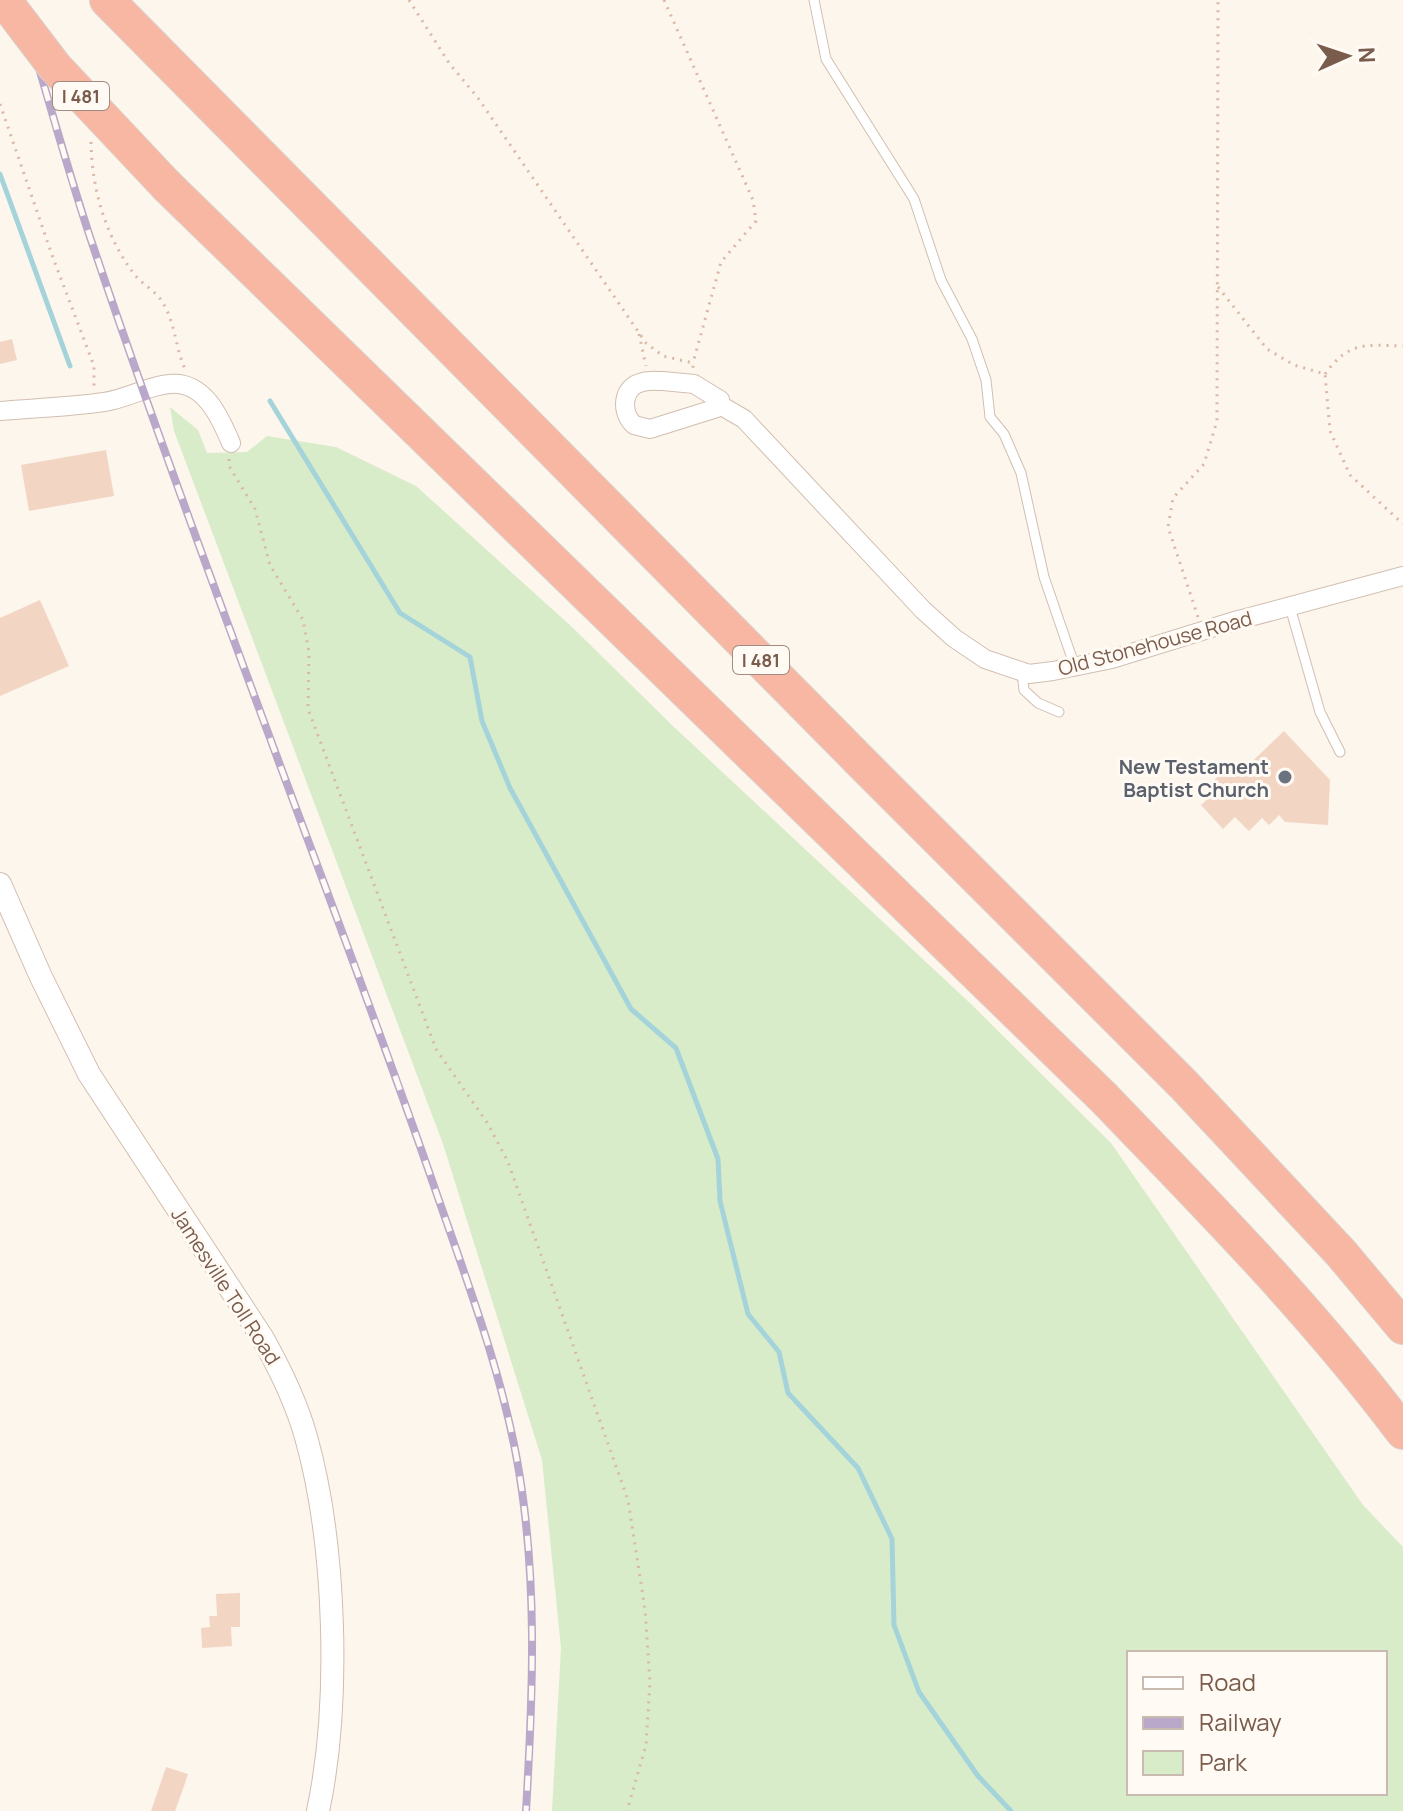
<svg xmlns="http://www.w3.org/2000/svg" width="1403" height="1811" font-family="Manrope,sans-serif">
	<rect width="100%" height="100%" fill="#fdf6ec"/>
	<path fill="#d8ecc9" fill-rule="evenodd" d="M170 407 198 430 207 453 247 452 267 436 336 447 416 486 572 627 674 727 972 1005 1111 1143 1363 1505 1403 1547V1811H552L561 1648 542 1460 443 1144 174 431ZM1129 1653H1385V1793H1129Z"/>
	<g fill="none" stroke-linecap="round" stroke-linejoin="round">
		<g stroke="#a5d3da" stroke-width="5">
			<polyline points="0,174 70,366"/>
			<polyline points="270,401 400,613 470,657 482,721 510,788 631,1009 676,1048 718,1159 720,1201 748,1314 779,1352 788,1393 858,1468 892,1539 894,1625 919,1692 978,1776 1011,1811"/>
		</g>
	</g>
	<g fill="#f3d5c3">
		<polygon points="12,339 17,360 0,364 0,342"/>
		<polygon points="106,450 114,496 29,511 21,465"/>
		<polygon points="40,600 69,666 0,696 0,618"/>
		<polygon points="1284,731 1330,780 1328,825 1285,822 1279,815 1269,825 1262,818 1249,831 1235,817 1223,829 1201,805 1214,793 1208,786 1227,768 1236,777"/>
		<polygon points="240,1593 240,1627 231,1627 232,1646 202,1648 201,1628 210,1627 209,1616 217,1616 216,1594"/>
		<polygon points="166,1767 188,1774 182,1792 175,1811 151,1811"/>
	</g>
	<g fill="none" stroke-linecap="round" stroke-linejoin="round">
		<defs>
			<g id="service">
				<polyline points="814,0 826,59 914,199 941,280 972,339 986,380 990,417 1004,434 1021,473 1044,577 1075,667"/>
				<polyline points="1290,607 1320,712 1340,752"/>
				<polyline points="1022,672 1024,690 1038,703 1059,712"/>
			</g>
			<g id="minor">
				<path d="M663 381 694 384 720 400V405L717 408 650 429 634 425C620 412 622 386 643 382 649 380 657 381 663 381Z"/>
				<polyline points="720,405 744,419 923,610 954,638 985,659 1029,674 1053,671 1112,659 1231,622 1403,576"/>
				<path d="M0 411C35 408 70 407 104 402 126 399 147 386 169 384 204 380 220 417 231 443"/>
			</g>
			<path id="tertiary" d="M0 884 41 977 89 1074 262 1337C280 1369 296 1401 306 1437 336 1544 341 1703 318 1811"/>
			<g id="motorway">
				<polyline points="107,0 862,763 1184,1085 1341,1253 1403,1327"/>
				<path d="M167 186 1104 1098C1208 1206 1313 1312 1403 1432"/>
			</g>
		</defs>
		<use href="#service" stroke="#d1beb0" stroke-width="11"/>
		<use href="#minor" stroke="#d1beb0" stroke-width="20"/>
		<use href="#tertiary" stroke="#d1beb0" stroke-width="24"/>
		<use href="#motorway" stroke="#dad1cd" stroke-width="36"/>
		<g stroke="#d9b8a5" stroke-width="3" stroke-dasharray="2 6" stroke-linecap="butt">
			<polyline points="409,0 449,63 478,98 646,343 663,356 693,363 693,368"/>
			<polyline points="664,0 753,200 756,221 721,262 693,363"/>
			<polyline points="0,104 52,255 94,366 94,387"/>
			<path d="M91 142C92 190 105 235 134 274 142 284 154 290 161 300 175 320 175 347 185 369"/>
			<polyline points="1218,287 1267,349 1294,365 1325,374 1330,431 1350,475 1403,524"/>
			<polyline points="639,334 646,366"/>
			<path d="M1325 374C1349 341 1365 345 1403 346"/>
			<polyline points="229,459 229,466 255,509 270,565 303,620 309,652 308,709 436,1049 488,1124 508,1162 628,1500 645,1609 650,1682 646,1745 627,1811"/>
			<polyline points="1198,617 1168,527 1173,498 1204,464 1217,421 1218,0"/>
		</g>
		<use href="#service" stroke="#fff" stroke-width="9"/>
		<use href="#minor" stroke="#fff" stroke-width="18"/>
		<use href="#tertiary" stroke="#fff" stroke-width="22"/>
		<use href="#motorway" stroke="#f7b7a3" stroke-width="34"/>
		<defs>
			<path id="rail" d="M19 0C43 79 64 159 90 237 149 412 213 584 277 757 330 900 384 1042 434 1186 465 1276 500 1366 517 1460 538 1576 533 1693 526 1811"/>
		</defs>
		<use href="#rail" stroke="#b9a8c9" stroke-width="8"/>
		<use href="#rail" stroke="#fffaf3" stroke-width="5" stroke-dasharray="15" stroke-linecap="butt"/>
		<defs>
			<polyline id="motorway-bridge" points="4,0 55,67 167,186"/>
		</defs>
		<use href="#motorway-bridge" stroke="#dad1cd" stroke-width="36" stroke-linecap="butt"/>
		<use href="#motorway-bridge" stroke="#f7b7a3" stroke-width="34"/>
	</g>
	<circle fill="#6b7280" stroke="#fffaf3" stroke-width="3" cx="1285" cy="777" r="8"/>
	<g text-anchor="middle" dominant-baseline="central" stroke-width="6" stroke-linejoin="round" paint-order="stroke">
		<g fill="#fffaf3" stroke="#a28b7f" stroke-width="2">
			<rect x="53" y="82" width="56" height="28" rx="6"/>
			<rect x="733" y="646" width="56" height="28" rx="6"/>
		</g>
		<g font-size="18" font-weight="bold" fill="#7a5c4d">
			<text x="81" y="96">I 481</text>
			<text x="761" y="660">I 481</text>
		</g>
		<g font-size="20" fill="#7a5c4d" stroke="#fffaf3">
			<text transform="translate(1155 643) rotate(-15)">Old Stonehouse Road</text>
			<text transform="translate(226 1286) rotate(57)">Jamesville Toll Road</text>
		</g>
		<g font-size="20" font-weight="bold" fill="#5b616d" stroke="#fffaf3" text-anchor="end">
			<text x="1269" y="766">New Testament<tspan x="1269" dy="23">Baptist Church</tspan></text>
		</g>
	</g>
	<rect x="1127" y="1651" width="260" height="144" fill="#fffaf3" stroke="#cabbb1" stroke-width="2"/>
	<rect x="1143" y="1677" width="40" height="12" fill="#ffffff" stroke="#cabbb1" stroke-width="2"/>
	<text x="1199" y="1691" font-size="24" fill="#7a5c4d">Road</text>
	<rect x="1143" y="1717" width="40" height="12" fill="#b9a8c9" stroke="#cabbb1" stroke-width="2"/>
	<text x="1199" y="1731" font-size="24" fill="#7a5c4d">Railway</text>
	<rect x="1143" y="1751" width="40" height="24" fill="#d8ecc9" stroke="#cabbb1" stroke-width="2"/>
	<text x="1199" y="1771" font-size="24" fill="#7a5c4d">Park</text>
	<g transform="translate(1347 56) rotate(87)" stroke="#fffaf3" stroke-width="6" paint-order="stroke">
	<path d="M0-6L14 30L0 20L-14 30Z" fill="#7a5c4d"/>
	<text y="-12" font-size="22" font-weight="bold" text-anchor="middle" fill="#7a5c4d">N</text>
	</g>
</svg>
